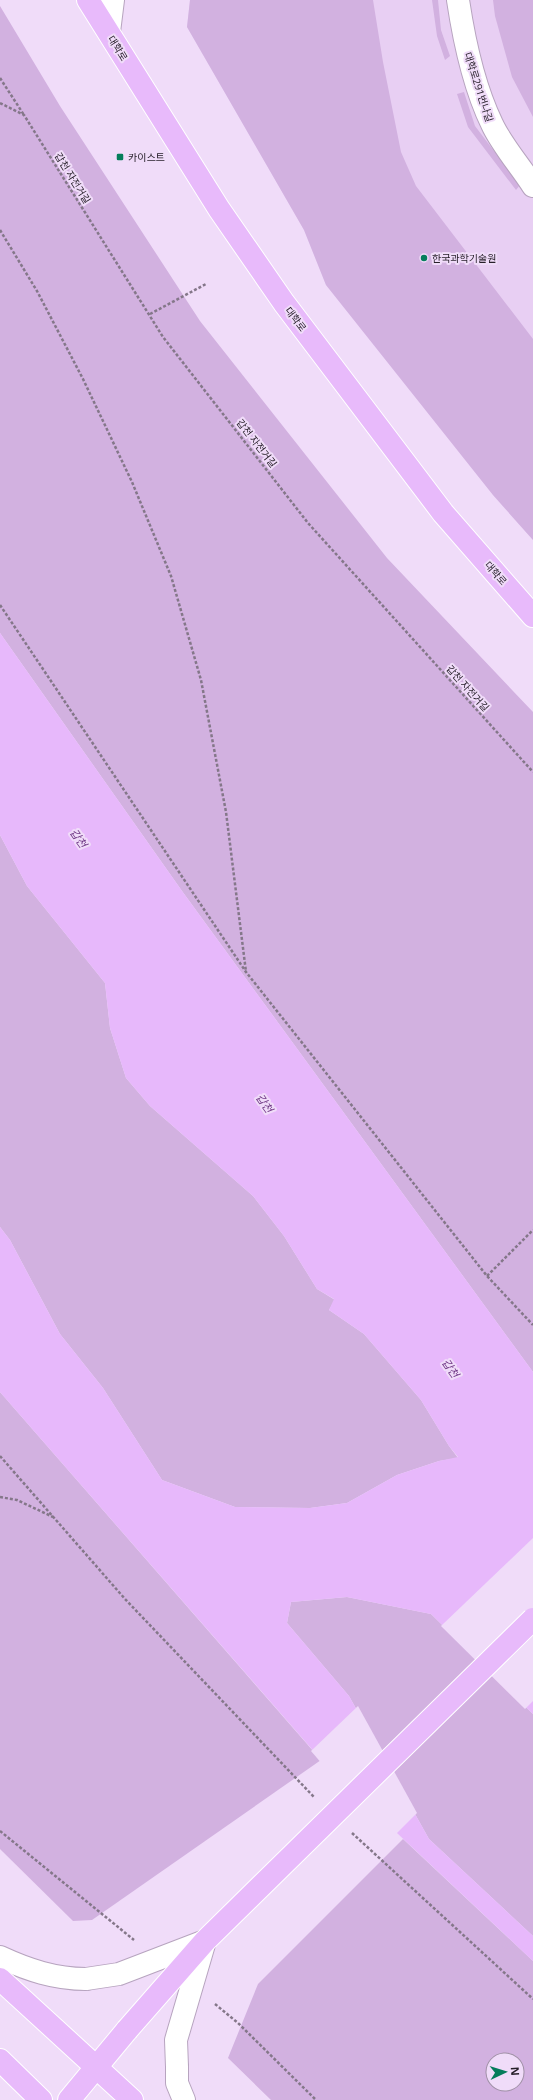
<svg xmlns="http://www.w3.org/2000/svg" width="533" height="2100" font-family="'Open Sans','Noto Sans KR',sans-serif">
	<rect width="100%" height="100%" fill="#f0dcf9"/>
	<polygon fill="#e8cff3" points="190,0 533,0 533,540 493,495 326,285 304,230 187,27"/>
	<g fill="#d2b1e0" fill-rule="evenodd">
		<polygon points="190,0 373,0 383,62 401,152 416,186 533,339 533,540 493,495 326,285 304,230 187,27"/>
		<polygon points="432,0 438,0 441,30 450,56 445,60 437,36"/>
		<polygon points="493,0 533,0 533,117 512,77 495,16"/>
		<polygon points="0,6 60,106 200,321 387,558 533,712 533,1372 182,891 0,633"/>
		<polygon points="464,92 475,126 520,185 516,190 468,127 457,94"/>
		<polygon points="0,835 27,886 105,983 110,1028 126,1078 150,1106 253,1196 284,1236 317,1289 335,1300 329,1310 364,1334 421,1400 449,1446 458,1458 439,1461 397,1475 347,1503 310,1508 235,1507 162,1480 103,1388 60,1334 10,1240 0,1227"/>
		<polygon points="0,1392 321,1760 92,1920 73,1921 0,1849"/>
		<polygon points="347,1597 431,1614 533,1714 533,1936 429,1839 349,1696 287,1623 291,1602"/>
		<path d="M403 1839 533 1961V2100H271L228 2058 258 1984ZM493 2060H517V2084H493Z"/>
	</g>
	<polygon fill="#e7b8fb" points="0,633 182,891 533,1372 533,1714 431,1614 347,1597 291,1602 287,1623 349,1696 429,1839 533,1936 533,1961 331,1771 0,1392 0,1227 10,1240 60,1334 103,1388 162,1480 235,1507 310,1508 347,1503 397,1475 439,1461 458,1457 449,1446 421,1400 364,1334 329,1310 334,1299 317,1289 284,1236 253,1196 150,1106 126,1078 110,1028 105,983 27,886 0,835"/>
	<g fill="#f0dcf9">
		<polygon points="533,1538 533,1701 525,1709 441,1626"/>
		<polygon points="358,1706 417,1813 395,1835 329,1772 311,1751"/>
	</g>
	<g fill="none" stroke-linecap="round" stroke-linejoin="round">
		<defs>
			<g id="minor">
				<path d="M458 0C464 40 474 87 492 124 501 144 521 167 533 186"/>
				<polyline points="109,32 113,0"/>
				<path d="M0 1957C28 1970 55 1979 86 1979"/>
				<polyline points="177,2067 177,2083 184,2100"/>
			</g>
			<g id="major">
				<polyline points="88,0 219,209 284,303 443,513 533,616"/>
				<polyline points="0,1979 132,2100"/>
				<polyline points="0,2060 41,2100"/>
				<polyline points="69,2100 127,2030"/>
			</g>
		</defs>
		<use href="#minor" stroke="#b7a4bf" stroke-width="24"/>
		<use href="#major" stroke="#fff" stroke-width="24"/>
		<g stroke="#847789" stroke-width="2.5" stroke-dasharray="3 2" stroke-linecap="butt">
			<polyline points="0,78 24,115"/>
			<polyline points="0,103 24,115 163,337 308,523 533,772"/>
			<polyline points="0,230 37,291 83,379 132,482 171,576 201,680 226,812 246,972"/>
			<polyline points="150,314 206,284"/>
			<polyline points="0,605 246,972 487,1276 533,1325"/>
			<polyline points="487,1276 533,1230"/>
			<polyline points="0,1456 125,1599 314,1797"/>
			<polyline points="0,1497 17,1500 53,1517"/>
			<polyline points="0,1831 134,1940"/>
			<polyline points="352,1833 533,1999"/>
			<polyline points="215,2004 238,2023 316,2100"/>
		</g>
		<use href="#minor" stroke="#fff" stroke-width="22"/>
		<use href="#major" stroke="#e8bafb" stroke-width="22"/>
		<defs>
			<g id="minor-bridge">
				<polyline points="86,1979 119,1974 205,1941"/>
				<polyline points="177,2067 176,2040 205,1941"/>
			</g>
			<polyline id="major-bridge" points="127,2030 205,1941 533,1619"/>
		</defs>
		<use href="#minor-bridge" stroke="#b7a4bf" stroke-width="24" stroke-linecap="butt"/>
		<use href="#major-bridge" stroke="#fff" stroke-width="24" stroke-linecap="butt"/>
		<use href="#minor-bridge" stroke="#fff" stroke-width="22"/>
		<use href="#major-bridge" stroke="#e8bafb" stroke-width="22"/>
	</g>
	<g fill="#057d5b" stroke="#f0dcf9" stroke-width="1.5">
		<rect x="116" y="153" width="8" height="8" rx="2"/>
		<circle cx="424" cy="258" r="4"/>
	</g>
	<g text-anchor="middle" dominant-baseline="central" stroke-width="4" stroke-linejoin="round" paint-order="stroke">
		<g font-size="10" fill="#27202a" stroke="#f0dcf9">
			<text transform="translate(118 48) rotate(58)">대학로</text>
			<text transform="translate(479 87) rotate(72)">대학로291번나길</text>
			<text transform="translate(73 178) rotate(58)">갑천 자전거길</text>
			<text transform="translate(296 319) rotate(53)">대학로</text>
			<text transform="translate(257 443) rotate(52)">갑천 자전거길</text>
			<text transform="translate(496 573) rotate(49)">대학로</text>
			<text transform="translate(468 688) rotate(48)">갑천 자전거길</text>
		</g>
		<g font-size="10" fill="#27202a" stroke="#f0dcf9" text-anchor="start">
			<text x="128" y="157">카이스트</text>
			<text x="432" y="258">한국과학기술원</text>
		</g>
		<g font-size="11" font-style="italic" fill="#6e3684" stroke="#f0dcf9">
			<text transform="translate(79 838) rotate(55)">갑천</text>
			<text transform="translate(265 1103) rotate(55)">갑천</text>
			<text transform="translate(451 1368) rotate(55)">갑천</text>
		</g>
	</g>
	<g transform="translate(505 2072) rotate(86)"><circle r="19" fill="#f0dcf9" stroke="#a091a6"/>
	<path d="M0-3L7 15L0 10L-7 15Z" fill="#057d5b"/>
	<text y="-6" font-size="11" font-weight="bold" text-anchor="middle" fill="#27202a">N</text>
	</g>
</svg>
